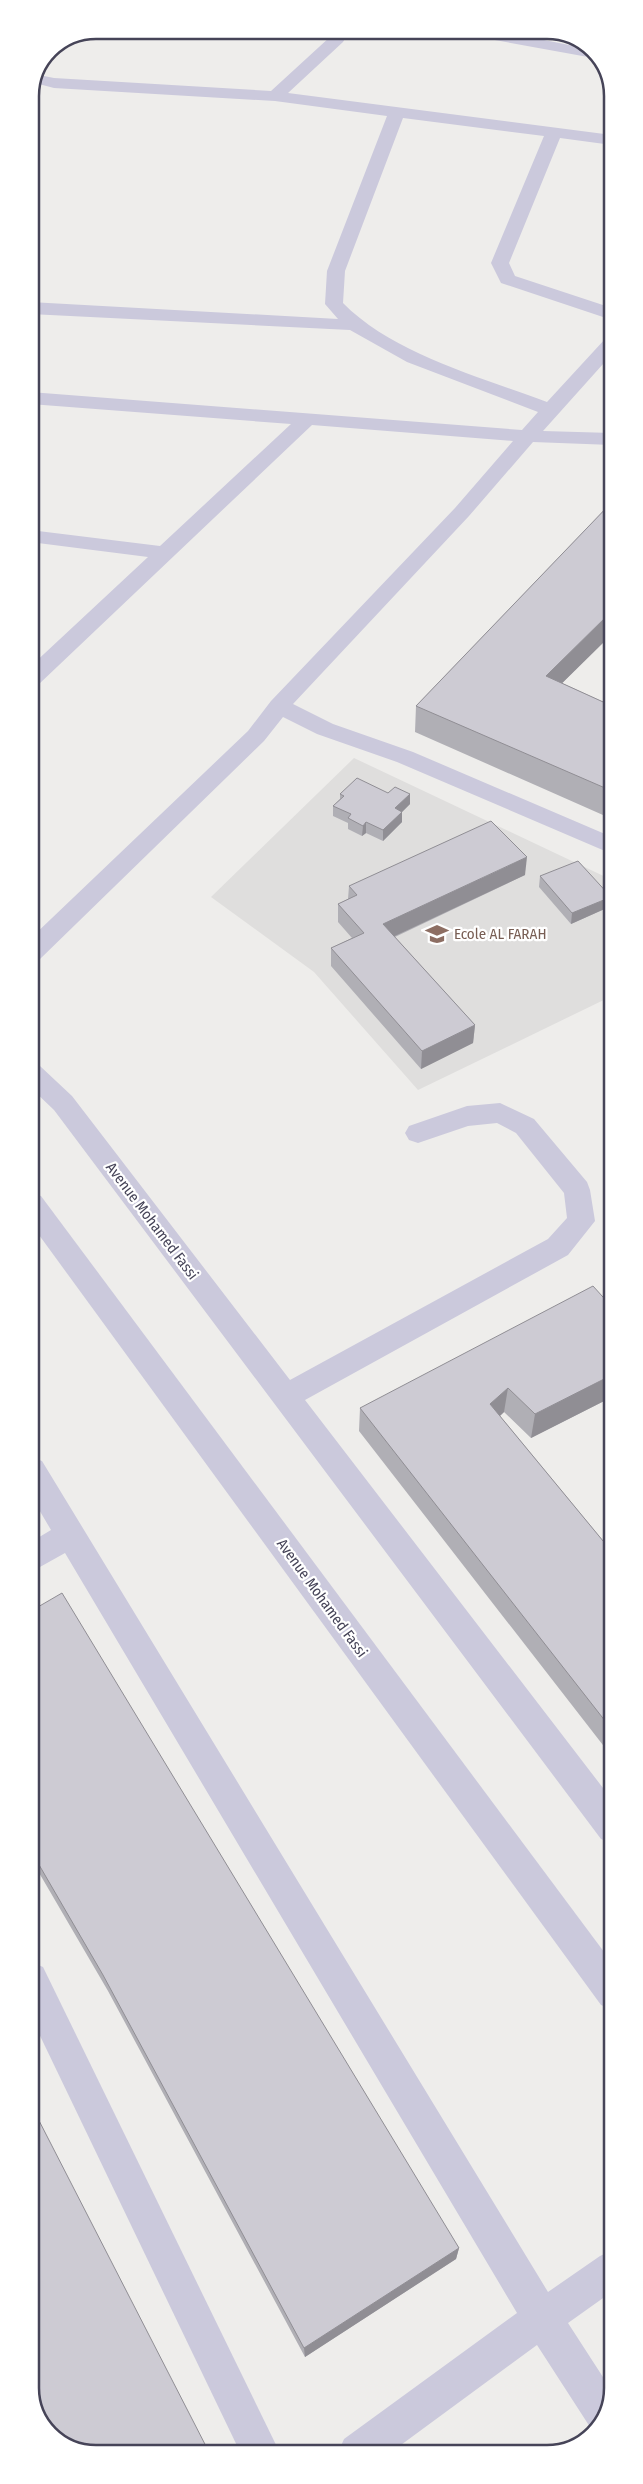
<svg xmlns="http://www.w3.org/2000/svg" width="643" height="2484" font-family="'Fira Sans Condensed',sans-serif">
	<rect width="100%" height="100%" fill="#eeedeb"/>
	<polygon fill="#dfdedd" points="354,758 612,880 612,996 418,1090 314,972 211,897"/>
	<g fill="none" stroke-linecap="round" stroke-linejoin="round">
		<g fill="#cbc9dc" fill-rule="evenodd">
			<path d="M334 30H350L343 42 288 93 612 135V145L560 138 509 263 515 276 612 308V320L501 283 491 263 544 136 403 118 345 271 343 303C393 354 481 377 547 402L605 339 612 337V354L543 431 612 433V445L533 442 469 516 293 704 333 724 413 752 612 837V854L397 762 317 734 283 717 264 741 39 960 30 963V939L248 731 271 701 455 508 513 441 312 425 38 685 30 687V667L148 557 30 542V530L160 546 291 424 30 404V392L522 430 538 412 407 362 350 330 30 314V302L338 319 325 304 327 271 387 116 275 101 54 88 35 83 39 75 54 78 271 91 331 36Z"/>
			<polygon points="459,30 494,30 594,50 599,59 467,35"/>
			<polygon points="31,1063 40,1066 72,1096 290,1380 548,1239 567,1218 564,1193 516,1133 497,1123 468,1126 418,1143 409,1140 405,1133 409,1126 467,1106 500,1103 534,1119 587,1182 590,1190 595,1221 568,1255 305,1400 613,1801 613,1844 601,1839 54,1110 31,1088"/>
			<polygon points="31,1193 41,1196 613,1964 613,2010 601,2005 31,1224"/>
			<polygon points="31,1457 42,1461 548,2292 600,2256 613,2250 613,2291 568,2323 612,2391 598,2430 590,2427 537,2345 390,2453 338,2453 344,2439 517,2313 65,1553 31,1572 31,1542 51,1530 31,1496"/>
			<polygon points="31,1962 43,1967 280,2453 241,2454 31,2017"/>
		</g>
	</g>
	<g fill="#b0afb5">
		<polygon points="612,502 612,634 562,683 612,706 612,819 415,732 416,706"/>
		<polygon points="388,793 410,794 410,804 402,812 402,822 383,841 366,833 362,836 348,829 348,823 333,816 333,806 340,799 340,794"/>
		<polygon points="525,875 395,937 475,1025 473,1043 421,1069 331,966 331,948 352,938 338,922 338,904 348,899 349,886"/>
		<polygon points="540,876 609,907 571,924 539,887"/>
		<polygon points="611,915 612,915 612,928 610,925"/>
		<polygon points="612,1307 612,1397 531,1438 504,1412 500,1416 613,1553 613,1758 359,1431 360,1408"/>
		<polygon points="31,1611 459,2248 456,2259 305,2357 108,1991 31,1859"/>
	</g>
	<g fill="#908e94">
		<polygon points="612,611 612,634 543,702 546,676"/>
		<polygon points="410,794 410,804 402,812 402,822 383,841 383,830 395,808"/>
		<polygon points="366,822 366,833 362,836 363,826"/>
		<polygon points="527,857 525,875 382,942 383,924"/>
		<polygon points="611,897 609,907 571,924 572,913"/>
		<polygon points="475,1025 473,1043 421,1069 422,1051"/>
		<polygon points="612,1375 612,1397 531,1438 535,1414"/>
		<polygon points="508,1388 504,1412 487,1428 490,1404"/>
		<polygon points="459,2248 456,2259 305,2357 304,2348"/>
	</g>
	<g fill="#cdcbd3" stroke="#908e94">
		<polygon points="612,502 612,611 546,676 612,706 612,791 416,706"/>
		<polygon points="357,778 388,793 395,787 410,794 395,808 402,812 383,830 366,822 363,826 348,818 351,814 333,806 344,796 340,794"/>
		<polygon points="491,821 527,857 383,924 475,1025 422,1051 331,948 364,933 338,904 357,895 349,886"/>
		<polygon points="578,861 611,897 572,913 540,876"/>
		<polygon points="593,1286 612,1307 612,1375 535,1414 508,1388 490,1404 613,1553 613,1731 360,1408"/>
		<polygon points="62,1593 459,2248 304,2348 103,1975 31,1851 31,1611"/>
		<polygon points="31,2105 210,2454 91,2454 52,2438 31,2401"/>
	</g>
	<defs>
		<symbol id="school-bare" viewBox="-9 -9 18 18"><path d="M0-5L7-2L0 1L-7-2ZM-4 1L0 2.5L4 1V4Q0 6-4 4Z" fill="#8d6e63" stroke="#fff" stroke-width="2.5" paint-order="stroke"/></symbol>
	</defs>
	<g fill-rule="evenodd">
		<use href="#school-bare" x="421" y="918" width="32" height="32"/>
	</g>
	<g text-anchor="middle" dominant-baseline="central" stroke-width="4.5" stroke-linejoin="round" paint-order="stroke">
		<g font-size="15" fill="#785e54" stroke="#fff" text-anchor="start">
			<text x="454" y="934">Ecole AL FARAH</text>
		</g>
		<g font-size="15" fill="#464458" stroke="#fff">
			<text transform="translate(152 1221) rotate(53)">Avenue Mohamed Fassi</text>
			<text transform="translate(322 1598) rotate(54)">Avenue Mohamed Fassi</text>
		</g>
	</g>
	<path d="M0 0H643V2484H0ZM96 39H547A57 57 0 0 1 604 96V2388A57 57 0 0 1 547 2445H96A57 57 0 0 1 39 2388V96A57 57 0 0 1 96 39Z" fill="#fff" fill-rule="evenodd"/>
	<path fill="none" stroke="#464458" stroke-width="2.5" d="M96 39H547A57 57 0 0 1 604 96V2388A57 57 0 0 1 547 2445H96A57 57 0 0 1 39 2388V96A57 57 0 0 1 96 39Z"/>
</svg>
